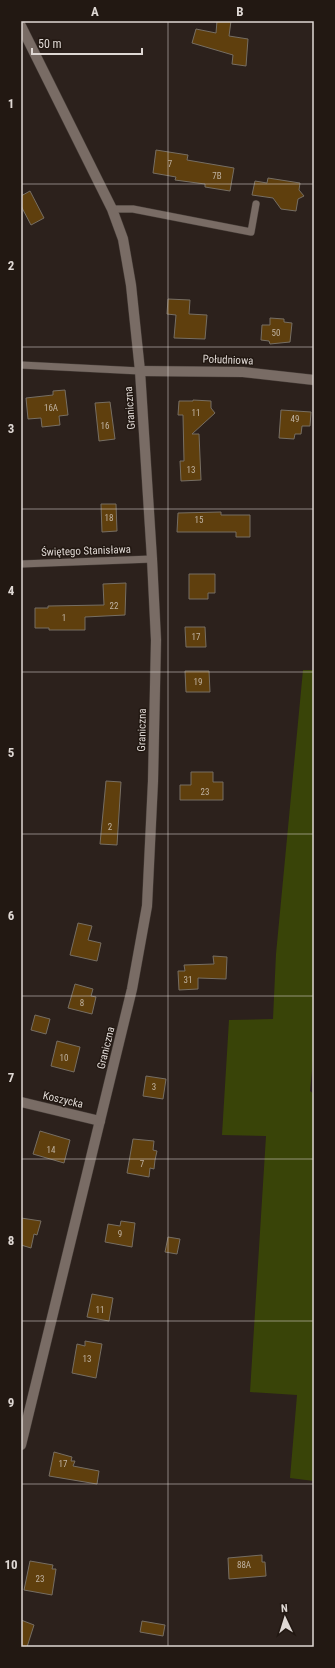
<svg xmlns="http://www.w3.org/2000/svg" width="335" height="1668" font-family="'Roboto Condensed',sans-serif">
	<rect width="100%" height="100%" fill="#2c211c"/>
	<polygon fill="#394408" points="303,670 314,670 314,1051 310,1091 314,1094 314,1481 290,1478 297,1395 250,1392 266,1136 222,1135 229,1020 273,1019 276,954"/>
	<g fill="#5f3f0d" stroke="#766e63">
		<polygon points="217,21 231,21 229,36 248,39 246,66 232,64 233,55 192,43 196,29 216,33"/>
		<polygon points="156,150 188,155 187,160 234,168 230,191 205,187 205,184 175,180 176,177 153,173"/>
		<polygon points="268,178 300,183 299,190 304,196 298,199 296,211 281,209 273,198 252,195 255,181 267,183"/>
		<polygon points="30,191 44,218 31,225 21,206 21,196"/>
		<polygon points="168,299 190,300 189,314 207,315 205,339 174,338 176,315 167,314"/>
		<polygon points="270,318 284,319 284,322 292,323 290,342 270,344 269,341 261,340 262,325 270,325"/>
		<polygon points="65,390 68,415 59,416 60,425 42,427 41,418 28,419 26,398 53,395 53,391"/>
		<polygon points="193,400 211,401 211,408 215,413 192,434 199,434 201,480 181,481 180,461 184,461 183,415 178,415 179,401 193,401"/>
		<polygon points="110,402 115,439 99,441 95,403"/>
		<polygon points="281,410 311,412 310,426 302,426 301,434 295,434 294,439 279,438"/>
		<polygon points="101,504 116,504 117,531 102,532"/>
		<polygon points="221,512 221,515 250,515 250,537 236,537 236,532 177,532 178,513"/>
		<polygon points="189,574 215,574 215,593 208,593 208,599 189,599"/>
		<polygon points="126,583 125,615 85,617 85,630 49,630 49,628 35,628 35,608 48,608 48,606 104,605 103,584"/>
		<polygon points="185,627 205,627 206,647 186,647"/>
		<polygon points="185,671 209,671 210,692 186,692"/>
		<polygon points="191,772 213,772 213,782 223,782 223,800 180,800 180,785 191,785"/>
		<polygon points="106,781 121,782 117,845 100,844"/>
		<polygon points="78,923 92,926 88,940 101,943 97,961 70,955"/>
		<polygon points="213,956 227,957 226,979 198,978 198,989 179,990 178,971 185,971 184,965 214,964"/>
		<polygon points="75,984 93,989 91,996 96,997 92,1014 68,1008"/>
		<polygon points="35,1015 50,1019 46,1034 31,1030"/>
		<polygon points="57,1041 80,1047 74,1072 51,1066"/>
		<polygon points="146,1076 166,1079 163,1099 143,1096"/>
		<polygon points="40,1131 70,1140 64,1163 33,1154"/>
		<polygon points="133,1139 154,1141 153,1150 157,1151 155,1160 154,1169 150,1168 149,1177 127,1173"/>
		<polygon points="21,1218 41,1221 37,1235 34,1234 31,1248 21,1245"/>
		<polygon points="121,1221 135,1223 132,1247 105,1242 108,1224 120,1226"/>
		<polygon points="168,1237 180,1239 177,1254 165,1252"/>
		<polygon points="92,1294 113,1298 109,1321 87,1317"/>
		<polygon points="85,1341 102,1344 96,1378 72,1373 77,1344 85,1346"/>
		<polygon points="54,1452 72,1457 71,1461 75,1461 73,1466 99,1471 97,1484 49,1476"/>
		<polygon points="262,1555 262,1562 265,1562 266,1576 229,1579 228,1558"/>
		<polygon points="30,1561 53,1565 52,1569 56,1569 52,1595 24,1590"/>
		<polygon points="21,1620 34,1625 27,1647 21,1647"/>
		<polygon points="142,1621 165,1625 163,1636 140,1632"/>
	</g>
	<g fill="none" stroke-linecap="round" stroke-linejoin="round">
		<defs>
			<g id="lane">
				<polyline points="112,209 133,209 251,232 256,204"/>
				<polyline points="21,365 140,371"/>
				<polyline points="21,564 152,559"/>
			</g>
			<g id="street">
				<polyline points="21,26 112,209 123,239 131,285 140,371 152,559 156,640 153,781 147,906 132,989 21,1445"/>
				<polyline points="140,371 243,372 314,380"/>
				<polyline points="21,1102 100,1121"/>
			</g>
		</defs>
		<use href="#lane" stroke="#453c37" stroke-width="8"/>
		<use href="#street" stroke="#453c37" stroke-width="11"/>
		<use href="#lane" stroke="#796c65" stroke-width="7"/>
		<use href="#street" stroke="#796c65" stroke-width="10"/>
	</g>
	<path fill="none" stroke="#dfd8d4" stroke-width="1" stroke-opacity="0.55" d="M168 21V1647M21 184H314M21 347H314M21 509H314M21 672H314M21 834H314M21 996H314M21 1159H314M21 1321H314M21 1484H314"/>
	<g text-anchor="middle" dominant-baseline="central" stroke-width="3" stroke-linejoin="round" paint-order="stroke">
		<g font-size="9" fill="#bfb2a2">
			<text x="170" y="164">7</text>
			<text x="217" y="176">7B</text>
			<text x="276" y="333">50</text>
			<text x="51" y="408">16A</text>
			<text x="196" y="413">11</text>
			<text x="295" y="419">49</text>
			<text x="105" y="426">16</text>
			<text x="191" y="470">13</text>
			<text x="109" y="518">18</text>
			<text x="199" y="520">15</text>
			<text x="114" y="606">22</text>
			<text x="64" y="618">1</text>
			<text x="196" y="637">17</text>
			<text x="198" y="682">19</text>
			<text x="205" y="792">23</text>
			<text x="110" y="827">2</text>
			<text x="188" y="980">31</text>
			<text x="82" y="1003">8</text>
			<text x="64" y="1058">10</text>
			<text x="154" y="1087">3</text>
			<text x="51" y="1150">14</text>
			<text x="142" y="1164">7</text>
			<text x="120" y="1234">9</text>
			<text x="100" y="1310">11</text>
			<text x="87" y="1359">13</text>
			<text x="63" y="1464">17</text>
			<text x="244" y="1565">88A</text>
			<text x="40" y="1579">23</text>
		</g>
		<g font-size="11" fill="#dfd8d4" stroke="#221812">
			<text transform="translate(228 360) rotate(2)">Południowa</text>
			<text transform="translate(130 408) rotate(-94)">Graniczna</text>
			<text transform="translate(86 551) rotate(-2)">Świętego Stanisława</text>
			<text transform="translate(142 730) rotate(-89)">Graniczna</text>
			<text transform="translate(106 1048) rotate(-76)">Graniczna</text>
			<text transform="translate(63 1100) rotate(13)">Koszycka</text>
		</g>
	</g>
	<rect width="335" height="1668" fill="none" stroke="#221812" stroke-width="44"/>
	<g transform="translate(285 1618) rotate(356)" stroke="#221812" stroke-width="3" paint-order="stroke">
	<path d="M0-3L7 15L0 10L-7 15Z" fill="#dfd8d4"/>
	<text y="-6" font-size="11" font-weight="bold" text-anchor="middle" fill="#dfd8d4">N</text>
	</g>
	<path d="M32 48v6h110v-6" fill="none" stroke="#dfd8d4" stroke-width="2"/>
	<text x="38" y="48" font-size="12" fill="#dfd8d4" stroke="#221812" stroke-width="3" paint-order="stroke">50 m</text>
	<rect x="22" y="22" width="291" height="1624" fill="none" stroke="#dfd8d4" stroke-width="1.5"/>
	<g font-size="13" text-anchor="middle" font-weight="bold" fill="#dfd8d4">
		<text x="95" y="16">A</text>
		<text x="240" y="16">B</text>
		<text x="11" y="108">1</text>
		<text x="11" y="270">2</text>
		<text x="11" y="433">3</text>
		<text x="11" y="595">4</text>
		<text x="11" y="757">5</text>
		<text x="11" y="920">6</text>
		<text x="11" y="1082">7</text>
		<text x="11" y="1245">8</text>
		<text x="11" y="1407">9</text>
		<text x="11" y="1569">10</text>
	</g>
</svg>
